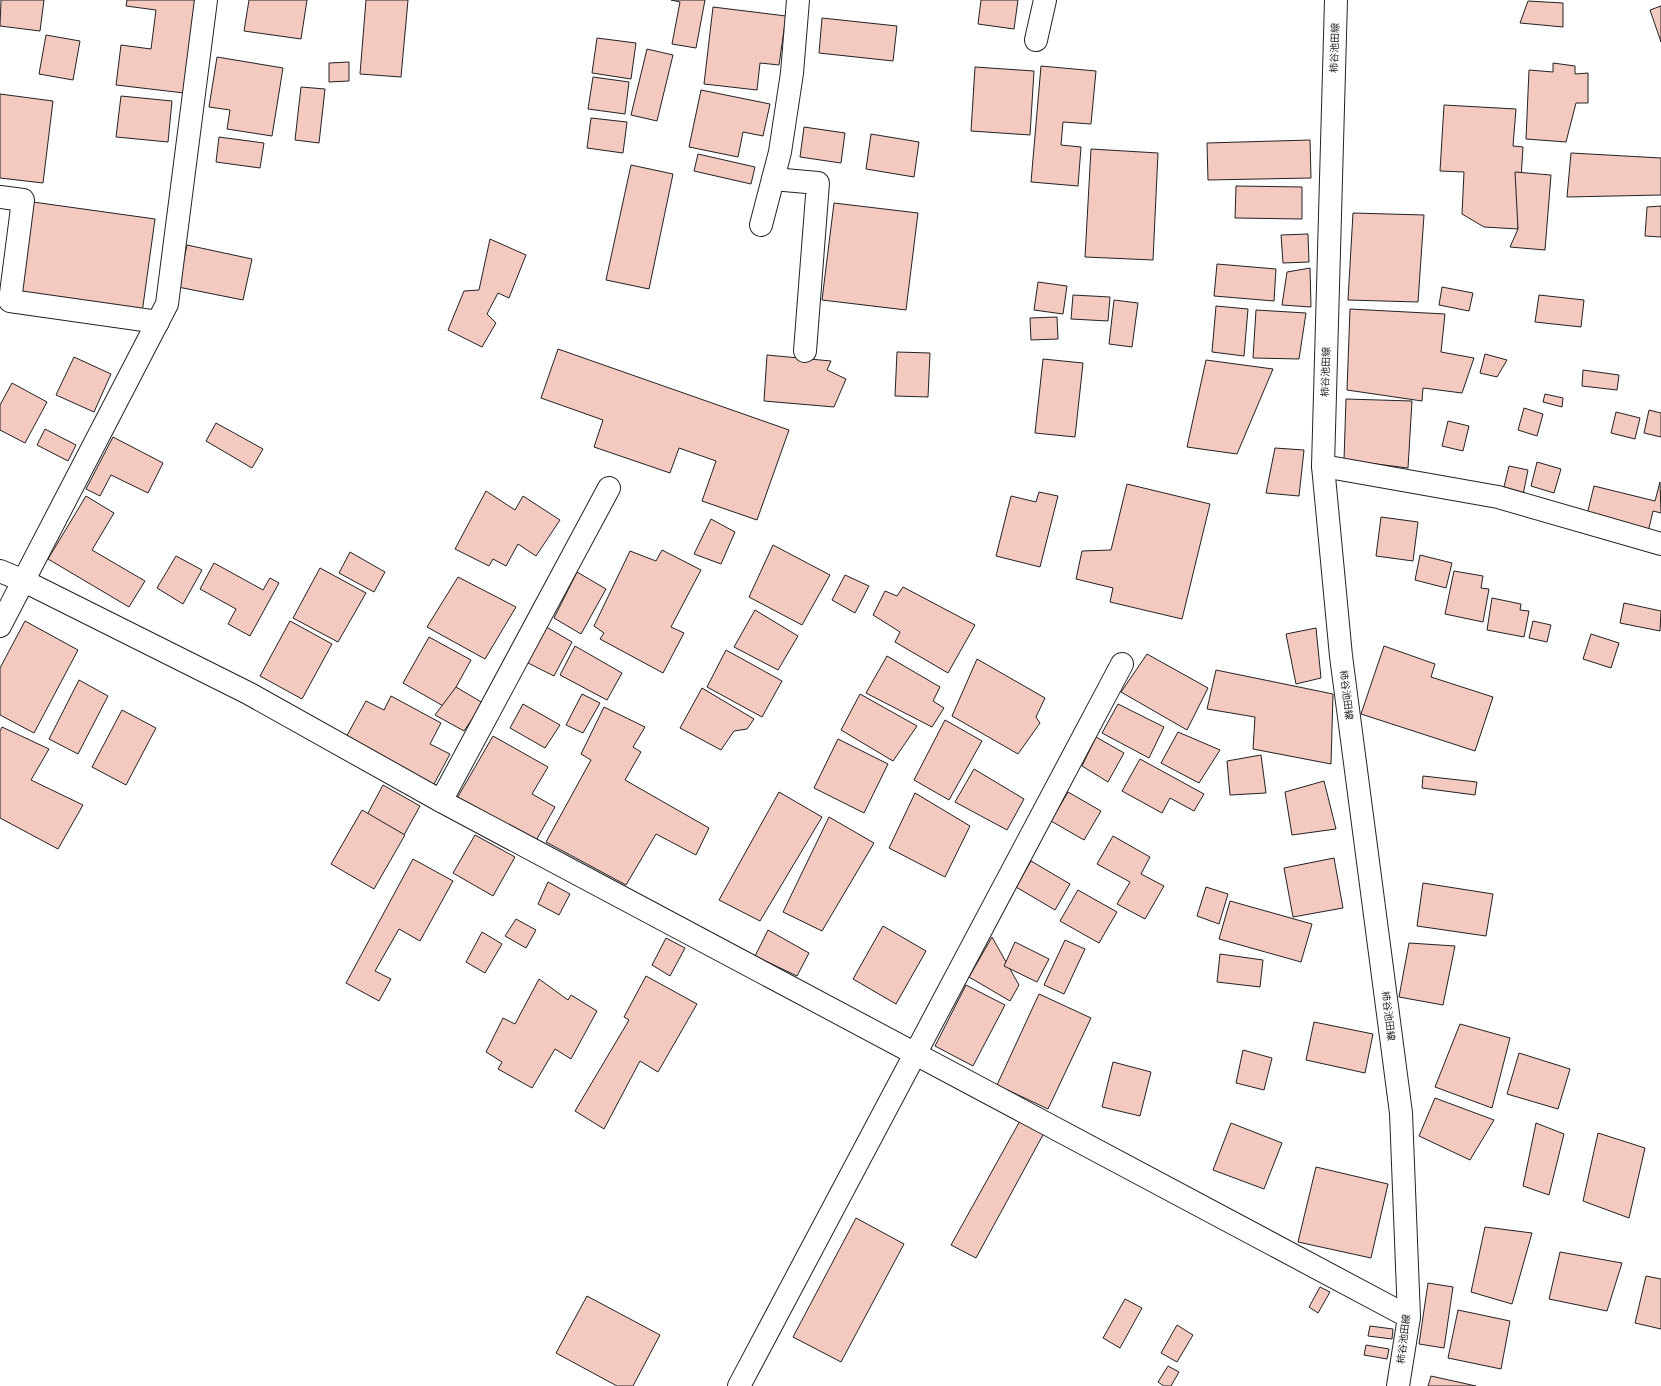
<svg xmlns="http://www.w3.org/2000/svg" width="1661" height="1386" font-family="Signika,'Noto Sans JP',sans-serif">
	<rect width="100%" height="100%" fill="#fff"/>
	<g fill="#f3c9c0" stroke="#222">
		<polygon points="1,0 44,0 40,31 0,26"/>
		<polygon points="127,0 195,0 184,93 116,85 121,45 151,49 156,10 126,6"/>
		<polygon points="249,0 307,0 301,39 244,31"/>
		<polygon points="366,0 408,0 401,77 360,74"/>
		<polygon points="671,0 705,0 696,48 672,44 680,2"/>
		<polygon points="981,0 1018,0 1014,29 978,24"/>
		<polygon points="1528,1 1563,3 1563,27 1520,23"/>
		<polygon points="1661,6 1661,42 1650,10"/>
		<polygon points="713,7 786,16 779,65 760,63 757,90 704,84"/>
		<polygon points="822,18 897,26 893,61 819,53"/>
		<polygon points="46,35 80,41 73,80 39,74"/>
		<polygon points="597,38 636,43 631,79 592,73"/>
		<polygon points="647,49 673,55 657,121 631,115"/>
		<polygon points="217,57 283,68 272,136 227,129 230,110 209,107"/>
		<polygon points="349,62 349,81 329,82 329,63"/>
		<polygon points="1553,63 1575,66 1575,74 1588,73 1588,103 1576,103 1566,142 1526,139 1529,70 1553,72"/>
		<polygon points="1041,66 1096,71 1091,124 1063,122 1061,145 1081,147 1078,186 1031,182"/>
		<polygon points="975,67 1034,71 1030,135 971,131"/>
		<polygon points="593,77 629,82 625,114 588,109"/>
		<polygon points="301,87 325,89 319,143 295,140"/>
		<polygon points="701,90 770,104 763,136 743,132 738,157 689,147"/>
		<polygon points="0,94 53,101 43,183 0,178"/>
		<polygon points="121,96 172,101 168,142 116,137"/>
		<polygon points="1444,105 1516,109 1513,146 1523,147 1518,229 1484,227 1462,214 1464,172 1440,171"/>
		<polygon points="591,118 627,122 623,153 587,148"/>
		<polygon points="804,127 845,133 841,163 800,157"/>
		<polygon points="871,134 919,142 914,177 866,169"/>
		<polygon points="219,137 264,143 260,168 216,162"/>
		<polygon points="1310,140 1311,178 1208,180 1207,143"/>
		<polygon points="1091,149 1158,153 1153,260 1085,257"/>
		<polygon points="1571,153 1661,158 1661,195 1567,197"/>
		<polygon points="698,154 755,167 751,184 694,171"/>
		<polygon points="631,165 673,174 649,289 606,280"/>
		<polygon points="1515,172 1551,175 1545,250 1510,247 1518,229"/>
		<polygon points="1236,186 1302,187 1302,219 1235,218"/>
		<polygon points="33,202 155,219 142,313 20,296"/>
		<polygon points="834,203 918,213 906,310 822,300"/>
		<polygon points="1661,206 1661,237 1645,236 1647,207"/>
		<polygon points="1353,213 1424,215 1418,302 1348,300"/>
		<polygon points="1308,234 1309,262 1283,263 1281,235"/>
		<polygon points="490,239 526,255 509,298 498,293 487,314 496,323 482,347 448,330 464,291 479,290"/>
		<polygon points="187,245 252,259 243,300 178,287"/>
		<polygon points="1217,264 1276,269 1274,301 1214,296"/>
		<polygon points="1310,268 1311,307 1282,305 1287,272"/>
		<polygon points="1038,282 1067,286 1063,314 1034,310"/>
		<polygon points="1442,287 1473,293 1469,311 1439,305"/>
		<polygon points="1073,295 1110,297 1108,321 1071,319"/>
		<polygon points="1539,295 1584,300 1581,327 1535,322"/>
		<polygon points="1114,300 1138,303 1132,347 1109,344"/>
		<polygon points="1216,306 1248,309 1244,356 1212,352"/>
		<polygon points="1350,309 1445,314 1441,352 1474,358 1462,393 1423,388 1422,401 1347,390"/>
		<polygon points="1256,310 1306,313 1299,359 1253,358"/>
		<polygon points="1057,317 1058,339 1031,340 1030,318"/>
		<polygon points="558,349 789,430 757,520 702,501 716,461 679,448 670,473 594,447 603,420 541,398"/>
		<polygon points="897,352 930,353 928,397 895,396"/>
		<polygon points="1485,354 1507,360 1497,377 1480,373"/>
		<polygon points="767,355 831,361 827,370 846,379 834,407 764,401"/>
		<polygon points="74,357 111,374 94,412 56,395"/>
		<polygon points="1043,359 1083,363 1075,437 1035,433"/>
		<polygon points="1206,360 1273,369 1237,454 1187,447"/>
		<polygon points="1583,370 1619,375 1617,390 1582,386"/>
		<polygon points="12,383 47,402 25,443 0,430 0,405"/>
		<polygon points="1545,394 1563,398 1562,407 1543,402"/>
		<polygon points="1346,399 1412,401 1408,468 1344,460"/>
		<polygon points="1524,408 1543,414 1537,436 1518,430"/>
		<polygon points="1649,410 1661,413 1661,437 1644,433"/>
		<polygon points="1616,412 1640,418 1635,439 1611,433"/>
		<polygon points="1448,421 1469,426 1463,451 1442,446"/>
		<polygon points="216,423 263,449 252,468 206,441"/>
		<polygon points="45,429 76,445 68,461 37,445"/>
		<polygon points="113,437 163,463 148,493 111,475 100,496 86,489"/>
		<polygon points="1275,448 1304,450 1299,496 1266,493"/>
		<polygon points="1537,462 1561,469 1554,493 1531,486"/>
		<polygon points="1509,466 1528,470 1523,495 1503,491"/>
		<polygon points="1660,482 1661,513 1653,511 1645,545 1583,531 1594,486 1655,501"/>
		<polygon points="1127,484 1210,504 1182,619 1110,602 1113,588 1076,579 1082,551 1111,550"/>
		<polygon points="486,491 515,510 523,496 560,520 536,556 518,544 506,566 493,559 489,566 455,549"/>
		<polygon points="1039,492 1058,496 1040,567 996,556 1011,496 1036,502"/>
		<polygon points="86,496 114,513 92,550 145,581 129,607 48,559"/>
		<polygon points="1381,517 1418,522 1413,561 1376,556"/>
		<polygon points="711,519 735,532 721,564 694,554"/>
		<polygon points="773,545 830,575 802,625 749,597"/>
		<polygon points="662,550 701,570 671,627 684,633 663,673 600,639 604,633 594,626 630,551 656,561"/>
		<polygon points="350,552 385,572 374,592 339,573"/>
		<polygon points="1420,555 1452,563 1446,588 1415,580"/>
		<polygon points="176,556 202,570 183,604 157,588"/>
		<polygon points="214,563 263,590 270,578 279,583 250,636 228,624 236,609 200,589"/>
		<polygon points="320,568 366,593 338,642 293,618"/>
		<polygon points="1454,571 1483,576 1481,588 1489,589 1483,622 1445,614"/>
		<polygon points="577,572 606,589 581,634 554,618"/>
		<polygon points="845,575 869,586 855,613 832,600"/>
		<polygon points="458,577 516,607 485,659 427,627"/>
		<polygon points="903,587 975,625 948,673 895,642 900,632 873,615 885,591 897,596"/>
		<polygon points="1492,598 1521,604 1520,610 1529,611 1524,637 1487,630"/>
		<polygon points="1624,603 1661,611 1660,631 1620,623"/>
		<polygon points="755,610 798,636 778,670 734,647"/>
		<polygon points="25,621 78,650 34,733 0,715 0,668"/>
		<polygon points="290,621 332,644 302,699 260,676"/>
		<polygon points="1533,621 1551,625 1547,642 1529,638"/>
		<polygon points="543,625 572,642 554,676 526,662"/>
		<polygon points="1316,628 1321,678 1296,684 1286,634"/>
		<polygon points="1591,634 1619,643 1611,668 1583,659"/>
		<polygon points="429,637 471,660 445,707 403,683"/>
		<polygon points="575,646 622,673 607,700 560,675"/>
		<polygon points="1384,646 1435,664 1431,677 1493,697 1475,751 1361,714"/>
		<polygon points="726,650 782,681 762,717 707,687"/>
		<polygon points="1147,654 1208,688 1187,730 1121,692"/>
		<polygon points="887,656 940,687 933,701 944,708 932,727 866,693"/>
		<polygon points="977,659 1045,698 1036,717 1040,723 1018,754 952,716"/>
		<polygon points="1216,670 1333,694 1331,764 1253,749 1255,717 1207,709"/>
		<polygon points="79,680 108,696 78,754 49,739"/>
		<polygon points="456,687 483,703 464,731 435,715"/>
		<polygon points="702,688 754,719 747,729 734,731 721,750 680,728"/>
		<polygon points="582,694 600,703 583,733 566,725"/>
		<polygon points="860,694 917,726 893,761 841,730"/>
		<polygon points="391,696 441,723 430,744 450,754 433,786 345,739 366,701 384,710"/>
		<polygon points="523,704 560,725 545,748 510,728"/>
		<polygon points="1118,704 1164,727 1149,758 1102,733"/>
		<polygon points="604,707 645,727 633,747 641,752 625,780 709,828 696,855 656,834 626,885 546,842 591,760 581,754"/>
		<polygon points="122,710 156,728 126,785 92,767"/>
		<polygon points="945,720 982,741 949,800 914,780"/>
		<polygon points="2,727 49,749 31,780 83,805 58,849 0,818 0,731"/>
		<polygon points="1178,732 1220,750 1199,783 1161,763"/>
		<polygon points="493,736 548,767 532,794 555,807 534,844 456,800"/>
		<polygon points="1096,737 1124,753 1108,782 1082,766"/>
		<polygon points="838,739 888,764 864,813 814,788"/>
		<polygon points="1261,755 1266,793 1230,795 1227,761"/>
		<polygon points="1140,759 1204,794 1194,811 1170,798 1162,813 1122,791"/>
		<polygon points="974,769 1024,799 1007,830 955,802"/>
		<polygon points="1423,776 1477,782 1475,795 1422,788"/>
		<polygon points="1324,781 1336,829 1292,835 1285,792"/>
		<polygon points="383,785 420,806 404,835 367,815"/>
		<polygon points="779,792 822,817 760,921 719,900"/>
		<polygon points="1068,792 1101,811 1084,840 1051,821"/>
		<polygon points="915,793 970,826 945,877 889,848"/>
		<polygon points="362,810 405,835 374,889 331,864"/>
		<polygon points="829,817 874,843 822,931 783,912"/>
		<polygon points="475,835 515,857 493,896 453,873"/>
		<polygon points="1113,836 1150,857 1141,874 1164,886 1145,919 1117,904 1130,882 1097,864"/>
		<polygon points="1334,858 1343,908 1293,917 1284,868"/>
		<polygon points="413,859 453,881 420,941 399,929 375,971 391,979 379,1001 346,983"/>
		<polygon points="1031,861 1070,884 1055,910 1016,887"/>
		<polygon points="548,882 570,894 559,915 538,904"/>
		<polygon points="1423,883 1493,894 1486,936 1417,926"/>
		<polygon points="1206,887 1228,894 1219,924 1197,916"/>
		<polygon points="1078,890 1117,912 1099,943 1060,921"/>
		<polygon points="1230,901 1312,924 1301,962 1219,939"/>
		<polygon points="516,919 536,930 526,948 505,936"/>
		<polygon points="883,926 926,951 896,1004 853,979"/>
		<polygon points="768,930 809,953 797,976 755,956"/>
		<polygon points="482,932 502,944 485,973 466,962"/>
		<polygon points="992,937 1019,985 1010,1001 969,977"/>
		<polygon points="666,938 685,948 670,976 652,965"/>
		<polygon points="1065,940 1085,949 1064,994 1044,985"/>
		<polygon points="1015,942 1049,959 1037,982 1004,966"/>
		<polygon points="1409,943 1455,946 1443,1005 1399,997"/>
		<polygon points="1220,954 1263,960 1260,987 1217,982"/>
		<polygon points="646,976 697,1004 658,1072 640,1061 604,1129 575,1111 629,1020 624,1017"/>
		<polygon points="539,979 568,1000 571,995 597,1011 571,1059 555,1049 532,1088 498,1069 502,1062 486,1052 503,1018 515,1024"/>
		<polygon points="966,985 1005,1005 973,1066 935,1046"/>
		<polygon points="1039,994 1091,1018 1048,1109 997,1085"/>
		<polygon points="1314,1022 1373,1034 1365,1073 1306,1060"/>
		<polygon points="1460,1024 1510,1038 1492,1108 1435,1087"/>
		<polygon points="1243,1050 1272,1058 1264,1090 1236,1083"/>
		<polygon points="1519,1053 1570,1069 1558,1109 1507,1094"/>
		<polygon points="1113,1062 1151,1072 1140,1116 1102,1107"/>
		<polygon points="1435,1098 1494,1120 1470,1160 1419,1136"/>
		<polygon points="1021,1119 1044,1133 976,1258 951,1245"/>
		<polygon points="1231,1123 1282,1143 1264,1189 1213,1170"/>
		<polygon points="1536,1123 1564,1134 1549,1195 1523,1186"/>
		<polygon points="1598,1133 1645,1148 1629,1218 1583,1201"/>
		<polygon points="1316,1167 1388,1184 1371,1258 1298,1242"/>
		<polygon points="856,1218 904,1244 841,1362 793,1337"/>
		<polygon points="1485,1227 1532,1233 1512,1304 1471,1292"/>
		<polygon points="1560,1252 1622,1263 1607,1311 1549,1299"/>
		<polygon points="1646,1276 1661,1279 1661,1329 1635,1323"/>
		<polygon points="1428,1283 1453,1287 1444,1348 1419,1344"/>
		<polygon points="1320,1287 1330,1292 1318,1313 1309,1307"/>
		<polygon points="587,1296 660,1335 633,1386 617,1386 556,1353"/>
		<polygon points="1125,1299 1142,1308 1120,1348 1103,1338"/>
		<polygon points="1458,1310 1510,1321 1501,1369 1448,1358"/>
		<polygon points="1177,1325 1193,1335 1177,1362 1161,1353"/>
		<polygon points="1370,1326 1393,1329 1392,1339 1368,1336"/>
		<polygon points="1366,1345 1389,1349 1387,1359 1364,1355"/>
		<polygon points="1168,1366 1179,1372 1171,1386 1164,1386 1158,1382"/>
		<polygon points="1431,1376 1476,1386 1428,1386"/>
	</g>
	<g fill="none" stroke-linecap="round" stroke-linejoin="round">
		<defs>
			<g id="minor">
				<polyline points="1036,40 1045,0"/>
				<polyline points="773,179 818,183 805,351"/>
				<polyline points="0,197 23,200 10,301 158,322"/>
				<polyline points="761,225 780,152 792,73 798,0"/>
				<polyline points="1323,466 1498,497 1661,544"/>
				<polyline points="0,571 24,581 248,693 441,801 1409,1317"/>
				<polyline points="0,626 167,304 206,0"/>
				<polyline points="441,801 609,488"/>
				<polyline points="739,1386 1122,664"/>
			</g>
			<polyline id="major" points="1336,0 1323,466 1341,656 1401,1113 1409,1317 1398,1386"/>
		</defs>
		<use href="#minor" stroke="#222" stroke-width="24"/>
		<use href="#major" stroke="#222" stroke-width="24"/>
		<use href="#minor" stroke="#fff" stroke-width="22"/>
		<use href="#major" stroke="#fff" stroke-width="22"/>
	</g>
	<g text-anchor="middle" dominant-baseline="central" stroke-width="3" stroke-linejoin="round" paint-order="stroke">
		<g font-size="10" fill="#222" stroke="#fff">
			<text transform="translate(1335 48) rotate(-88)">柿谷池田線</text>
			<text transform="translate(1326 372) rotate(-88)">柿谷池田線</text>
			<text transform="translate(1346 695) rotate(83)">柿谷池田線</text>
			<text transform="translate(1388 1016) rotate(83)">柿谷池田線</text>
			<text transform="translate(1404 1339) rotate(-83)">柿谷池田線</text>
		</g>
	</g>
</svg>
